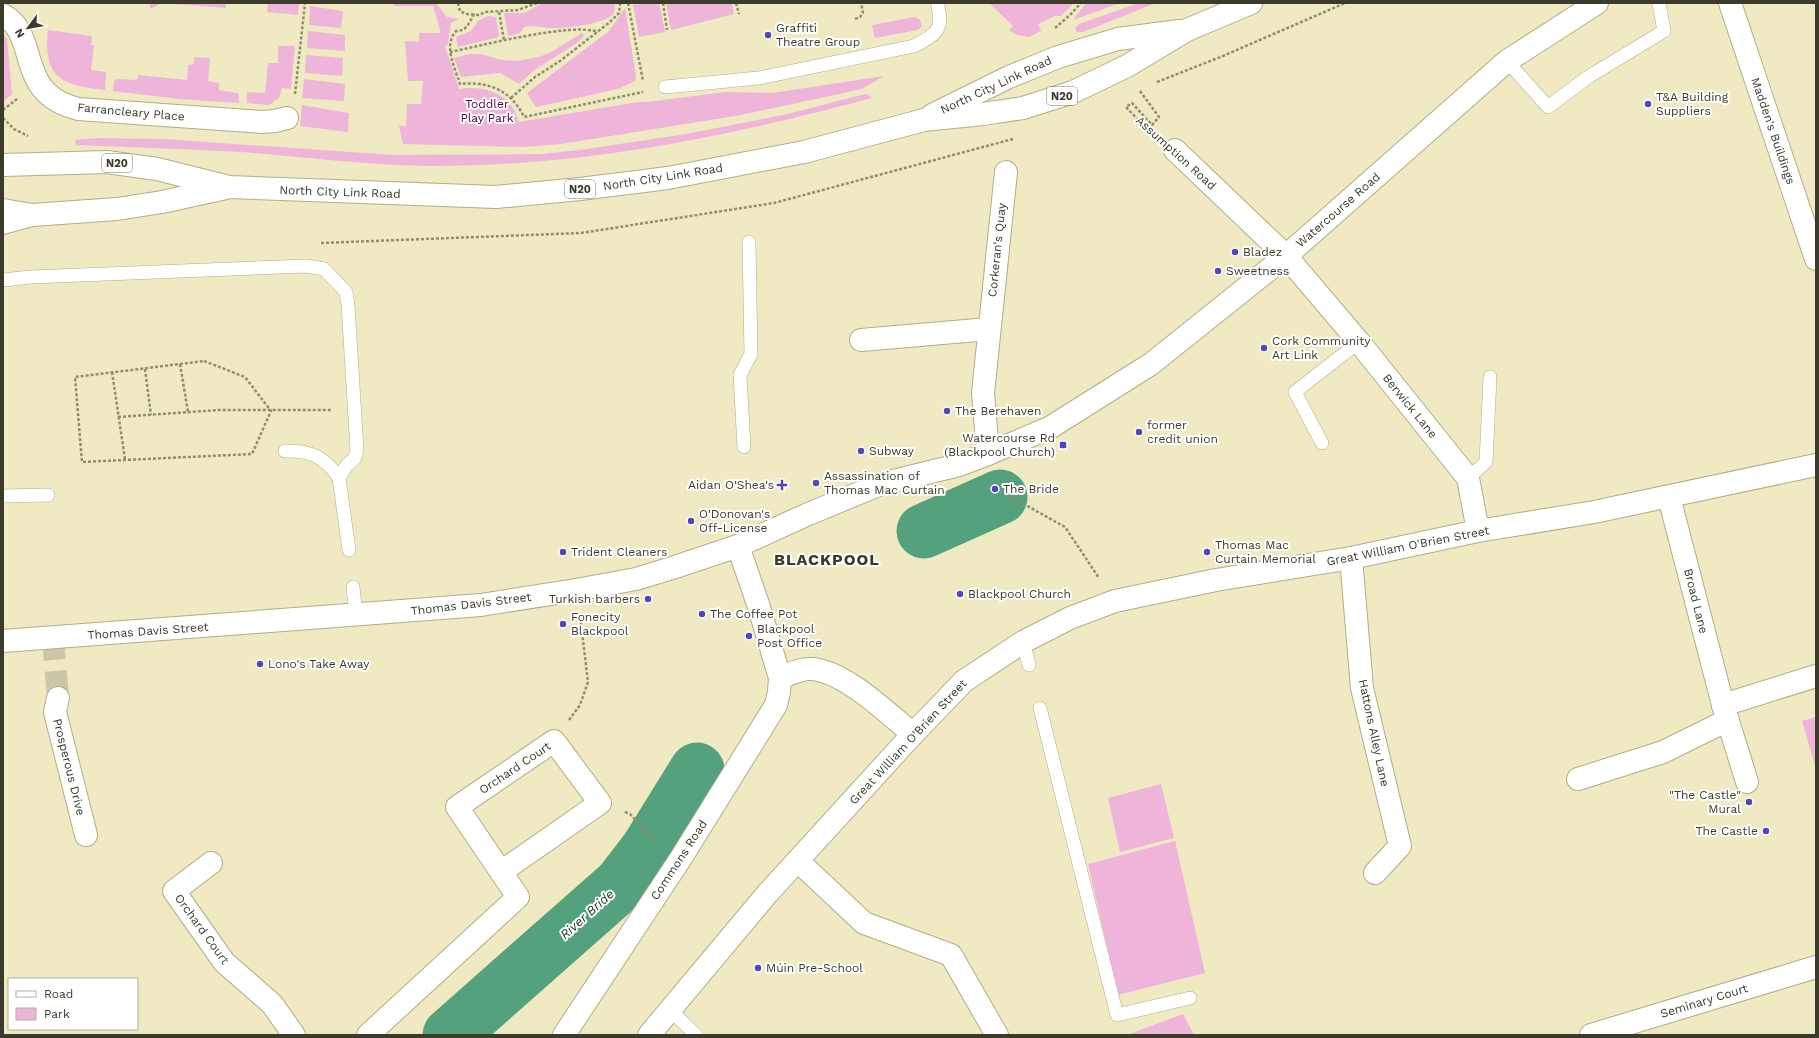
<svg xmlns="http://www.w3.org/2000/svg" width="1819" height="1038" font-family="'Work Sans',sans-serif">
	<rect width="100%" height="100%" fill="#efeac2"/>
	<g fill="#efb4d9">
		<polygon points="150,3 226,3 226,8 162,3 150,9"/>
		<polygon points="268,3 299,3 298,15 267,12"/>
		<path d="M394 3H436L447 17 459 19 451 23 448 44 445 46 459 89C477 86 502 90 513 108 516 112 517 118 519 122L638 102H647L726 92 772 93 884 76 862 89 741 115 561 144 525 147 403 144 399 126H406L407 104H421L423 81H408L405 41 419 42V33H441L433 6H393Z"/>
		<path d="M543 3H615C614 6 616 9 614 12 609 24 567 28 555 28 544 29 535 24 524 27L520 33 508 36 504 13H524Z"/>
		<polygon points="647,3 659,3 665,32 639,37 633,5"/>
		<polygon points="666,3 732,3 734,14 671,30"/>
		<polygon points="989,3 1074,3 1061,16 1055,16 1038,24 1041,31 1029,37 1017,35 1009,30 1013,26"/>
		<polygon points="1086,3 1120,3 1073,20"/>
		<polygon points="1139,3 1156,3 1083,32 1077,32 1075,28 1079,24"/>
		<polygon points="310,6 343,11 341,28 309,25"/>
		<polygon points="625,8 636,76 635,81 618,89 536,107 527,93 609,31"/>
		<polygon points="488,16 496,17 499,37 458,47 456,37 471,31 478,21"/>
		<polygon points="915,17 920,20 922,26 918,30 875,38 872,25"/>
		<path d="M48 30 92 36 91 45H94L91 70 106 72 105 90C62 85 43 79 48 30Z"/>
		<polygon points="308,31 345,35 345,51 307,48"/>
		<polygon points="582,33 584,36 577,43 533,71 519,84 500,73 461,77 454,58 470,54 481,54 501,60 517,61 539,57 553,51"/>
		<polygon points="3,34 7,39 12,94 3,102"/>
		<polygon points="278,46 295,46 291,89 282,88 279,98 269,105 247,103 247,92 265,93 268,63 278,63"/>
		<polygon points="306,55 343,58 342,76 305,73"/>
		<polygon points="194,57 210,58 208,81 219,83 219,90 238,93 239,103 178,99 113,91 114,81 116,79 137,80 138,75 187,80 188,65 194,64"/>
		<polygon points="304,79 345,84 344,101 302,98"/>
		<path d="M867 94 872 98C727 137 578 167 427 166 365 165 303 157 241 152 186 149 131 147 76 145L75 140 97 138 164 139 393 155 541 154 580 150 686 134 788 114 857 96Z"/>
		<polygon points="302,105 349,113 348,132 300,126"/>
		<polygon points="1816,717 1816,769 1802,721"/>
		<polygon points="1161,784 1174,838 1120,852 1108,798"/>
		<polygon points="1175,841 1205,973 1118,995 1088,864"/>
		<polygon points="1183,1014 1194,1035 1129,1035 1130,1034"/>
	</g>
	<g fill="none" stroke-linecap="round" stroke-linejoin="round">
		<g stroke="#54a27d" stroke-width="55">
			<polyline points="924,531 1000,497"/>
			<polyline points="450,1035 621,884 648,849 697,770"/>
		</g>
		<polyline stroke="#cbc7a4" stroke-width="22" stroke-dasharray="22 11" stroke-linecap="butt" points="53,638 58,698"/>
		<defs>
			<g id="service">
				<polyline points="1507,61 1548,107 1588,77 1664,31 1659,3"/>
				<path d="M665 87 759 78 914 46C935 35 944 31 938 6"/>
				<polyline points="3,280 31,277 306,266 324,269 346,292 348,305 357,450 355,458 347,465 339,478 349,550"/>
				<polyline points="1322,443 1295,392 1359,342"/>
				<polyline points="744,447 740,375 751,354 749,242"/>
				<path d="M285 451C310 450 325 457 339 478"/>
				<polyline points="1468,478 1486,462 1490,377"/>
				<polyline points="3,496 48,495"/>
				<polyline points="353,587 356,616"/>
				<polyline points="1023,642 1029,665"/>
				<polyline points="1040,708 1117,1015 1190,998"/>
				<polyline points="670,1010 696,1035"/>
			</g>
			<g id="minor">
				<polyline points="1730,3 1816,259"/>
				<path d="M3 15C32 30 23 72 48 94 56 102 67 106 78 109L262 122 275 121 287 118"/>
				<polyline points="1175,150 1286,256 1359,342 1468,478 1478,531"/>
				<polyline points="861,340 989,329"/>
				<polyline points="988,454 983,393 1006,172"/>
				<polyline points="1669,497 1723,705 1747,782"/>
				<polyline points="1351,558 1362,688 1400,846 1375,873"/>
				<path d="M780 678C790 674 801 668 812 669 846 672 887 713 913 734"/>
				<polyline points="58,698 55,712 86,835"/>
				<polyline points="1723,705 1816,676"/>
				<polyline points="1578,779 1663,752 1728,720"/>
				<polyline points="798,861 864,923 951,955 997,1035"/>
				<polyline points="211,863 174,891 224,962 272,1004 294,1035"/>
				<polyline points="368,1035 518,897 457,807 554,741 600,803 501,872"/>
				<polyline points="649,1035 767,894 913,734 964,681 1023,642 1070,618 1115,601 1216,580 1351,558 1478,531 1594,512 1816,465"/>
				<polyline points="1591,1035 1816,967"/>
			</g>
			<g id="tertiary">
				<polyline points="3,641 481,605 576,590 636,579 672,568 738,546 806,515 881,484 959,465 988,454 1051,427 1151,364 1286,256 1507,61 1597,3"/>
				<polyline points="564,1035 681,858 776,705 779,692 780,678 759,607 738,546"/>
			</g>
			<polyline id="secondary" points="3,210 32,215"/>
			<g id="trunk">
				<polyline points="932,115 1009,77 1058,57 1118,39 1179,31"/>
				<polyline points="3,165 107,162 157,169 229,187 496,197 580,189 668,178 804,152 924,120 983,114 1023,108 1073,92 1127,66 1187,30 1251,3"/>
				<polyline points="3,223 32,215 117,209 162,202 226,188"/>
			</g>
		</defs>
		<use href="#service" stroke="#b2ad87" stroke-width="14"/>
		<use href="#minor" stroke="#b2ad87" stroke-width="24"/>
		<use href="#tertiary" stroke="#b2ad87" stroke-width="24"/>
		<use href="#secondary" stroke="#b2ad87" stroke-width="24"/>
		<use href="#trunk" stroke="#b2ad87" stroke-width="24"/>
		<g stroke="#908d71" stroke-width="2.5" stroke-dasharray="3 2" stroke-linecap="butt">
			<polyline points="458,3 460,11 466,14 479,15 485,12 518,10 537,3"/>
			<polyline points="628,3 643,81"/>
			<polyline points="663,3 667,30"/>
			<polyline points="736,3 739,14"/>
			<polyline points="499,12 504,40"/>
			<path d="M474 14C469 23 467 31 456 31 443 46 455 68 460 84 488 81 511 90 524 117L643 92"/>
			<polyline points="855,19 860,17 863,13 861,3"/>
			<polyline points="1055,28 1070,15 1081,3"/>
			<path d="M450 52C480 46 573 22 598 32"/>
			<polyline points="1157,82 1223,56 1345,3"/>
			<polyline points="1140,91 1159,117 1152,125 1132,103 1126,107 1153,136"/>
			<polyline points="295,94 305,3"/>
			<polyline points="511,98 535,77 560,61 610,22 619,13 620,4 623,3"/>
			<polyline points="3,110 17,99"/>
			<polyline points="3,118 14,129 28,136"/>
			<polyline points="321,243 581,233 774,203 1013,139"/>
			<polygon points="204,361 245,377 271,411 252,454 82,462 75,377"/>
			<polyline points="180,364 188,412"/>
			<polyline points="145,369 151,415"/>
			<polyline points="112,372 125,459"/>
			<polyline points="118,417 219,410 332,410"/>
			<polyline points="988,484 1065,527 1099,578"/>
			<polyline points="569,720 580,705 588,682 580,616"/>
			<polyline points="625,812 630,814 658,845"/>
		</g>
		<use href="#service" stroke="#fff" stroke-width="13"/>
		<use href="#minor" stroke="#fff" stroke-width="22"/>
		<use href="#tertiary" stroke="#fff" stroke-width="22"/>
		<use href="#secondary" stroke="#fff" stroke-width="22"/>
		<use href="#trunk" stroke="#fff" stroke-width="22"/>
	</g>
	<g fill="#5145bc" stroke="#fff" stroke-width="1.5">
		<circle cx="768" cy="35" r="4"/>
		<circle cx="1648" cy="104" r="4"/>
		<circle cx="1235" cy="252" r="4"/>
		<circle cx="1218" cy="271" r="4"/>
		<circle cx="1264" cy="348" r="4"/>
		<circle cx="947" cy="411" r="4"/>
		<circle cx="1139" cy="432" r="4"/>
		<rect x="1059" y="441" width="8" height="8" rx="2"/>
		<circle cx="861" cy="451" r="4"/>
		<circle cx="816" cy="483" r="4"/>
		<path d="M780 479h4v4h4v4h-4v4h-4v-4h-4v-4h4z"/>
		<circle cx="995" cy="489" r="4"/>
		<circle cx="691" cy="521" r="4"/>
		<circle cx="563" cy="552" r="4"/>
		<circle cx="1207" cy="552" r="4"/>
		<circle cx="960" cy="594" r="4"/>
		<circle cx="648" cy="599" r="4"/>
		<circle cx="702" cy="614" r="4"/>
		<circle cx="563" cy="624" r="4"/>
		<circle cx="749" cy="636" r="4"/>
		<circle cx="260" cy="664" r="4"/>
		<circle cx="1749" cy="802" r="4"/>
		<circle cx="1766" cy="831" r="4"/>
		<circle cx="758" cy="968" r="4"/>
	</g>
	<g text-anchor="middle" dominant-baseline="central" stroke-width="4" stroke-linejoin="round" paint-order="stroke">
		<g fill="#fff" stroke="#76756a" stroke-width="1">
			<rect x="1047" y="87" width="30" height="18" rx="3"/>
			<rect x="102" y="154" width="30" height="18" rx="3"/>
			<rect x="565" y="180" width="30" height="18" rx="3"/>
		</g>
		<g font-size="11" font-weight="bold" fill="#3c3a2a">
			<text x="1062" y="96">N20</text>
			<text x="117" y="163">N20</text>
			<text x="580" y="189">N20</text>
		</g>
		<g font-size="12" fill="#3c3a2a" stroke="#fff" text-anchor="start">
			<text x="776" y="28">Graffiti<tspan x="776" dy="14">Theatre Group</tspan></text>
			<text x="1656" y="97">T&amp;A Building<tspan x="1656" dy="14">Suppliers</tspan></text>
			<text x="1243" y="252">Bladez</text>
			<text x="1226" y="271">Sweetness</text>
			<text x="1272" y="341">Cork Community<tspan x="1272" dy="14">Art Link</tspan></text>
			<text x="955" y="411">The Berehaven</text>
			<text x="1147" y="425">former<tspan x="1147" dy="14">credit union</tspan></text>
			<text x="1055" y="438" text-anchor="end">Watercourse Rd<tspan x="1055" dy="14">(Blackpool Church)</tspan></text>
			<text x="869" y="451">Subway</text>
			<text x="824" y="476">Assassination of<tspan x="824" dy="14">Thomas Mac Curtain</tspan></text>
			<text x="774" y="485" text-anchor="end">Aidan O'Shea's</text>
			<text x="1003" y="489">The Bride</text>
			<text x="699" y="514">O'Donovan's<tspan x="699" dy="14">Off-License</tspan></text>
			<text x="1215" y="545">Thomas Mac<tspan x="1215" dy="14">Curtain Memorial</tspan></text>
			<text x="571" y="552">Trident Cleaners</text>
			<text x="968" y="594">Blackpool Church</text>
			<text x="640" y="599" text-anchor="end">Turkish barbers</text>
			<text x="710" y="614">The Coffee Pot</text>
			<text x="571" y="617">Fonecity<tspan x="571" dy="14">Blackpool</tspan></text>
			<text x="757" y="629">Blackpool<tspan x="757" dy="14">Post Office</tspan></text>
			<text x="268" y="664">Lono's Take Away</text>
			<text x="1741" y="795" text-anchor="end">"The Castle"<tspan x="1741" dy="14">Mural</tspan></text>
			<text x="1758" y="831" text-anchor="end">The Castle</text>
			<text x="766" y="968">Múin Pre-School</text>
		</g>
		<g font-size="12" fill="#3c3a2a" stroke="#fff">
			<text transform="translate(996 85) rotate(-25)">North City Link Road</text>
			<text transform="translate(131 112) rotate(5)">Farrancleary Place</text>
			<text transform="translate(1773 131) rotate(71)">Madden's Buildings</text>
			<text transform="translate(1176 153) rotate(42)">Assumption Road</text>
			<text transform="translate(663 177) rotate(-9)">North City Link Road</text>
			<text transform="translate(340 192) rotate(2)">North City Link Road</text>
			<text transform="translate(1338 210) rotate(-41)">Watercourse Road</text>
			<text transform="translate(997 250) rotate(-84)">Corkeran's Quay</text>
			<text transform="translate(1410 406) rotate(51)">Berwick Lane</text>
			<text transform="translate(1408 546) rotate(-11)">Great William O'Brien Street</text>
			<text transform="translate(1696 601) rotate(76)">Broad Lane</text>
			<text transform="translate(471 604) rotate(-7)">Thomas Davis Street</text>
			<text transform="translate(148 631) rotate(-4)">Thomas Davis Street</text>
			<text transform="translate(1374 733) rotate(78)">Hattons Alley Lane</text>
			<text transform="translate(908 742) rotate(-47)">Great William O'Brien Street</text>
			<text transform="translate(69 767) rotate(76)">Prosperous Drive</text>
			<text transform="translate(515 768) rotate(-34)">Orchard Court</text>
			<text transform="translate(679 860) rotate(-57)">Commons Road</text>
			<text transform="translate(202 929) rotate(54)">Orchard Court</text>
			<text transform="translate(1704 1001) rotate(-17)">Seminary Court</text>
		</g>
		<g font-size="12" fill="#51003d" stroke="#fff">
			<text x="487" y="104">Toddler<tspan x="487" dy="14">Play Park</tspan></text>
		</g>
		<g font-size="13" font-style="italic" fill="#173a2a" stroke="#fff">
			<text transform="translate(587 914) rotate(-42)">River Bride</text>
		</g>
		<g font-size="16" font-weight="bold" letter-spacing="1" fill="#3c3a2a" stroke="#fff">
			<text x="827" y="559">BLACKPOOL</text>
		</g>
	</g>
	<rect width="1819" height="1038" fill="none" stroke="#3c3a2a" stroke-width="8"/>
	<rect x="8" y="978" width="130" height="52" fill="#ffffff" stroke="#b1b0aa"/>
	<rect x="16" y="991" width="20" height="6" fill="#ffffff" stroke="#b1b0aa"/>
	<text x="44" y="998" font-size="12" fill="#3c3a2a">Road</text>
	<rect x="16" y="1008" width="20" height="12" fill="#efb4d9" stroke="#b1b0aa"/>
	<text x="44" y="1018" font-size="12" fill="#3c3a2a">Park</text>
	<g transform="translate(28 28) rotate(238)" stroke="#ffffff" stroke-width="3" paint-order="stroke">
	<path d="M0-3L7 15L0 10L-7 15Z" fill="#3c3a2a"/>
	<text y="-6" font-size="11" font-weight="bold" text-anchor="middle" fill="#3c3a2a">N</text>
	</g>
</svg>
